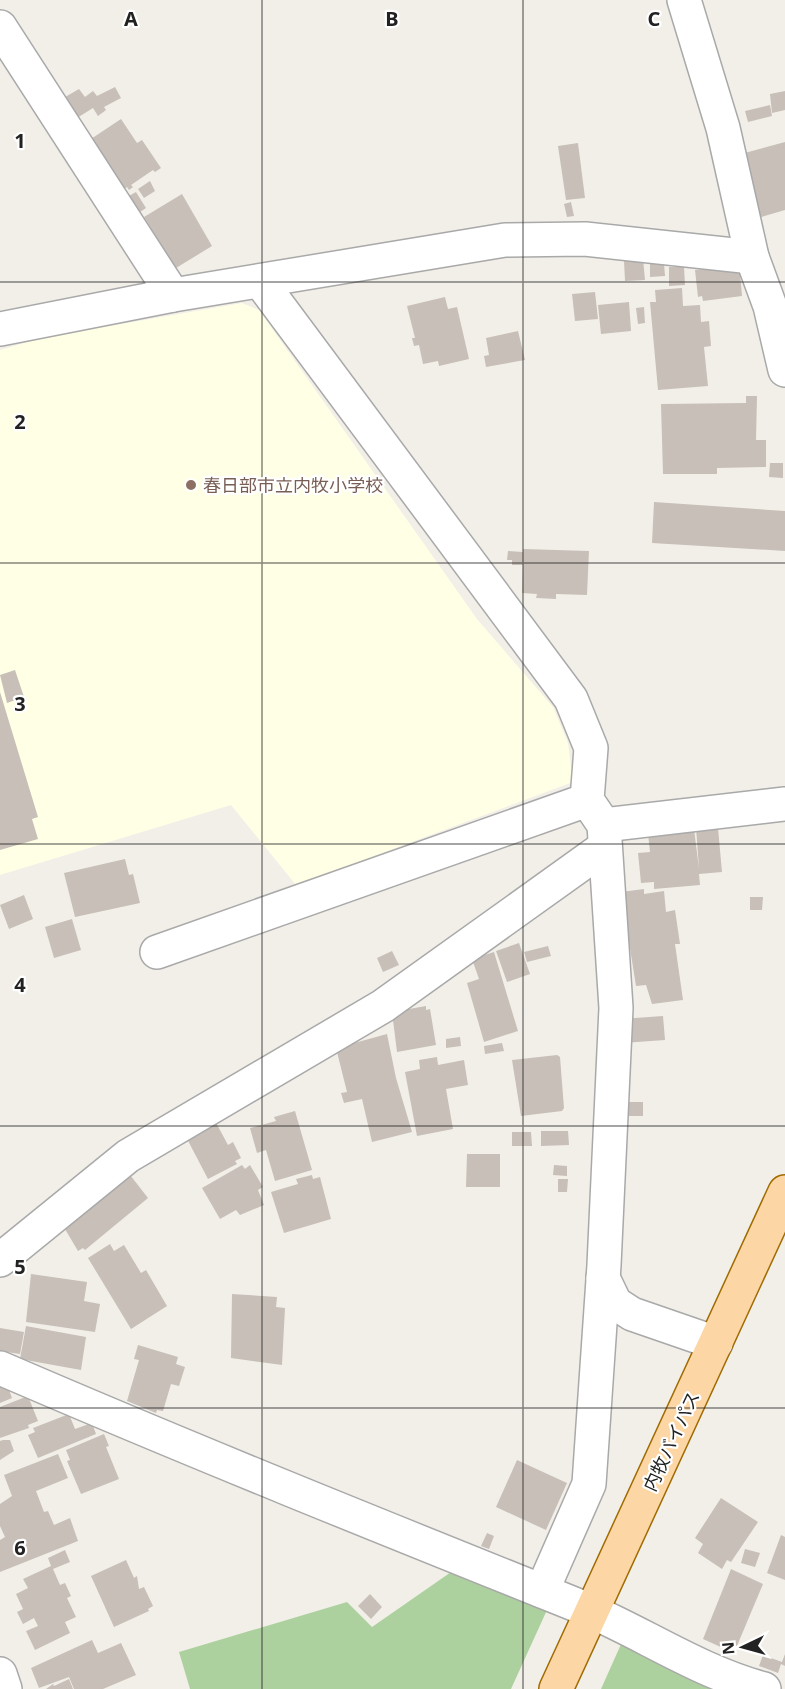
<svg xmlns="http://www.w3.org/2000/svg" width="785" height="1689" font-family="'Noto Sans','Noto Sans JP',sans-serif">
	<rect width="100%" height="100%" fill="#f2efe9"/>
	<polygon fill="#ffffe5" points="242,303 259,310 477,619 553,707 568,743 573,782 296,885 231,805 0,875 0,350 41,338"/>
	<g fill="#add19e">
		<polygon points="454,1570 547,1610 511,1689 190,1689 179,1652 347,1602 372,1627"/>
		<polygon points="622,1642 721,1689 601,1689"/>
	</g>
	<g fill="#c7bfb8">
		<polygon points="115,87 121,98 104,107 106,110 98,116 93,108 77,118 60,100 79,89 85,97 93,91 97,96"/>
		<polygon points="785,91 785,110 772,113 770,94"/>
		<polygon points="770,105 772,116 748,122 745,111"/>
		<polygon points="121,119 137,143 142,140 161,168 155,172 153,170 131,185 133,187 129,190 127,187 124,189 91,139"/>
		<polygon points="785,142 785,210 758,218 741,154"/>
		<polygon points="578,143 585,198 566,200 558,146"/>
		<polygon points="150,181 155,191 144,198 138,189"/>
		<polygon points="136,192 146,208 137,214 127,197"/>
		<polygon points="182,194 212,246 176,268 144,217"/>
		<polygon points="571,202 574,216 567,217 564,204"/>
		<polygon points="643,259 645,280 625,281 624,261"/>
		<polygon points="650,263 664,263 665,276 650,277"/>
		<polygon points="733,266 734,272 740,272 742,296 703,301 702,296 698,297 695,270"/>
		<polygon points="669,267 684,267 685,285 669,286"/>
		<polygon points="682,288 683,306 700,305 701,322 709,321 711,346 704,347 708,386 658,390 650,302 656,302 655,290"/>
		<polygon points="595,292 598,319 575,321 572,294"/>
		<polygon points="445,297 448,309 457,307 469,359 439,366 438,361 423,364 419,345 414,346 412,338 415,338 407,306"/>
		<polygon points="629,302 631,331 601,334 598,305"/>
		<polygon points="644,307 645,323 638,324 636,308"/>
		<polygon points="518,331 525,360 486,367 484,356 489,355 486,338"/>
		<polygon points="746,396 757,396 756,440 766,440 766,467 717,468 717,474 663,474 661,404 746,403"/>
		<polygon points="770,463 783,463 783,478 769,477"/>
		<polygon points="654,502 785,511 785,551 652,543"/>
		<polygon points="523,549 589,551 587,595 556,594 556,599 536,598 537,594 522,593 523,565 512,565 512,560 507,560 508,551 523,552"/>
		<polygon points="15,670 24,697 7,703 0,675"/>
		<polygon points="0,692 38,817 32,819 38,839 0,850"/>
		<polygon points="696,827 718,828 722,872 699,874 700,885 654,889 654,882 641,883 638,853 650,852 648,834 694,829 699,869"/>
		<polygon points="125,859 129,875 133,874 140,903 75,917 64,873"/>
		<polygon points="644,889 644,894 664,891 666,912 675,910 680,944 675,944 683,1000 652,1004 646,985 636,986 621,892"/>
		<polygon points="24,895 33,919 9,929 0,905"/>
		<polygon points="750,897 763,897 762,910 750,910"/>
		<polygon points="72,919 81,950 54,958 45,927"/>
		<polygon points="519,943 530,974 507,982 496,951"/>
		<polygon points="548,946 551,956 527,962 524,952"/>
		<polygon points="392,951 399,965 383,972 377,958"/>
		<polygon points="494,952 518,1031 484,1042 467,983 479,979 472,959"/>
		<polygon points="426,1006 426,1010 430,1009 436,1045 397,1052 392,1012"/>
		<polygon points="663,1016 665,1040 623,1043 621,1019"/>
		<polygon points="387,1034 396,1078 412,1132 372,1142 362,1099 344,1103 341,1093 347,1092 336,1048"/>
		<polygon points="460,1037 461,1046 446,1048 446,1039"/>
		<polygon points="502,1043 504,1051 485,1054 484,1046"/>
		<polygon points="557,1055 560,1057 564,1108 562,1111 521,1116 512,1060"/>
		<polygon points="437,1057 438,1065 464,1060 468,1085 446,1089 453,1129 417,1136 405,1072 420,1069 419,1060"/>
		<polygon points="629,1102 643,1102 643,1116 628,1116"/>
		<polygon points="295,1111 312,1170 275,1181 266,1150 257,1153 250,1128 276,1121 274,1117"/>
		<polygon points="214,1119 228,1145 233,1142 241,1158 235,1161 237,1164 208,1179 185,1135"/>
		<polygon points="541,1131 568,1131 569,1145 541,1146"/>
		<polygon points="512,1132 531,1132 532,1146 512,1146"/>
		<polygon points="467,1154 500,1154 500,1187 466,1187"/>
		<polygon points="242,1165 245,1169 250,1165 263,1187 258,1190 264,1205 240,1215 236,1210 220,1219 202,1188"/>
		<polygon points="554,1165 567,1166 567,1176 553,1175"/>
		<polygon points="127,1171 148,1198 85,1250 83,1248 78,1251 62,1224"/>
		<polygon points="312,1175 313,1179 320,1177 331,1219 284,1233 271,1192 298,1184 296,1179"/>
		<polygon points="558,1179 568,1179 567,1192 558,1192"/>
		<polygon points="110,1244 114,1251 124,1245 141,1273 146,1270 167,1306 131,1329 88,1258"/>
		<polygon points="31,1274 87,1282 84,1301 100,1304 95,1332 26,1322"/>
		<polygon points="232,1294 277,1297 276,1307 285,1308 282,1365 231,1358"/>
		<polygon points="26,1326 86,1337 81,1370 20,1359"/>
		<polygon points="0,1328 24,1332 20,1354 0,1351"/>
		<polygon points="138,1345 178,1357 176,1364 185,1367 179,1386 171,1384 163,1411 157,1410 156,1413 127,1401 139,1360 134,1359"/>
		<polygon points="4,1376 12,1398 0,1403 0,1377"/>
		<polygon points="28,1396 38,1421 28,1425 29,1428 0,1438 0,1407"/>
		<polygon points="69,1414 75,1429 92,1423 96,1434 38,1458 28,1435 35,1432 33,1428"/>
		<polygon points="104,1434 109,1446 106,1447 119,1479 81,1494 67,1461 70,1460 66,1450"/>
		<polygon points="3,1440 10,1440 14,1451 0,1460 0,1441"/>
		<polygon points="58,1454 68,1478 36,1491 44,1512 48,1511 54,1525 70,1518 78,1541 0,1572 0,1540 5,1537 0,1526 0,1504 12,1496 4,1475"/>
		<polygon points="517,1460 567,1483 546,1530 496,1507"/>
		<polygon points="721,1498 758,1522 731,1562 727,1560 722,1569 698,1553 703,1544 695,1538"/>
		<polygon points="487,1533 494,1536 489,1549 481,1546"/>
		<polygon points="781,1535 785,1537 785,1580 767,1573"/>
		<polygon points="745,1549 760,1553 755,1567 741,1563"/>
		<polygon points="65,1550 70,1562 53,1569 60,1585 65,1583 71,1596 67,1598 76,1617 65,1622 70,1633 35,1650 26,1631 38,1626 34,1618 23,1624 17,1612 23,1609 16,1594 28,1588 23,1579 51,1566 48,1558"/>
		<polygon points="126,1560 134,1578 137,1576 139,1589 144,1587 153,1606 148,1609 149,1611 114,1627 91,1576"/>
		<polygon points="731,1569 763,1584 734,1653 703,1639"/>
		<polygon points="370,1594 382,1607 371,1619 358,1606"/>
		<polygon points="92,1640 98,1653 121,1643 136,1675 103,1689 74,1689 69,1677 39,1688 31,1668"/>
		<polygon points="785,1654 785,1666 781,1664 778,1673 759,1666 763,1655 782,1662"/>
		<polygon points="69,1679 73,1689 46,1689 53,1684 54,1686"/>
	</g>
	<g fill="none" stroke-linecap="round" stroke-linejoin="round">
		<defs>
			<g id="minor">
				<polyline points="684,0 723,128 752,257 770,306 785,370"/>
				<polyline points="0,27 173,295"/>
				<polyline points="260,281 571,699 591,748 587,800 604,825 616,1008 604,1265 589,1484 542,1591"/>
				<polyline points="0,329 173,295 505,240 585,239 752,257"/>
				<polyline points="604,825 785,804"/>
				<polyline points="157,952 587,800"/>
				<polyline points="0,1260 128,1156 383,1006 605,847"/>
				<polyline points="603,1278 615,1303 632,1314 716,1343"/>
				<path d="M0 1368C190 1450 382 1527 574 1604 639 1630 696 1671 764 1689"/>
				<polyline points="0,1674 5,1689"/>
			</g>
			<polyline id="major" points="556,1689 785,1192"/>
		</defs>
		<use href="#minor" stroke="#a9a9a9" stroke-width="36"/>
		<use href="#major" stroke="#a06b00" stroke-width="36"/>
		<use href="#minor" stroke="#fff" stroke-width="33"/>
		<use href="#major" stroke="#fcd6a4" stroke-width="33"/>
	</g>
	<path fill="none" stroke="#222" stroke-width="1.5" stroke-opacity="0.55" d="M262 0V1689M523 0V1689M0 282H785M0 563H785M0 844H785M0 1126H785M0 1408H785"/>
	<circle fill="#8d6e63" stroke="#fff" stroke-width="2" cx="191" cy="485" r="6"/>
	<g text-anchor="middle" dominant-baseline="central" stroke-width="4.5" stroke-linejoin="round" paint-order="stroke">
		<g font-size="18" fill="#785e54" stroke="#fff" text-anchor="start">
			<text x="203" y="485">春日部市立内牧小学校</text>
		</g>
		<g font-size="18" fill="#222" stroke="#fff">
			<text transform="translate(671 1441) rotate(-65)">内牧バイパス</text>
		</g>
	</g>
	<g font-size="20" text-anchor="middle" font-weight="bold" fill="#222" stroke="#fff" stroke-width="4.5" stroke-linejoin="round" paint-order="stroke">
		<text x="131" y="26">A</text>
		<text x="392" y="26">B</text>
		<text x="654" y="26">C</text>
		<text x="20" y="148">1</text>
		<text x="20" y="429">2</text>
		<text x="20" y="711">3</text>
		<text x="20" y="992">4</text>
		<text x="20" y="1274">5</text>
		<text x="20" y="1555">6</text>
	</g>
	<g transform="translate(743 1647) rotate(265)" stroke="#ffffff" stroke-width="4.5" paint-order="stroke">
	<path d="M0-4.5L10 22L0 15L-10 22Z" fill="#222222"/>
	<text y="-9" font-size="16" font-weight="bold" text-anchor="middle" fill="#222222">N</text>
	</g>
</svg>
